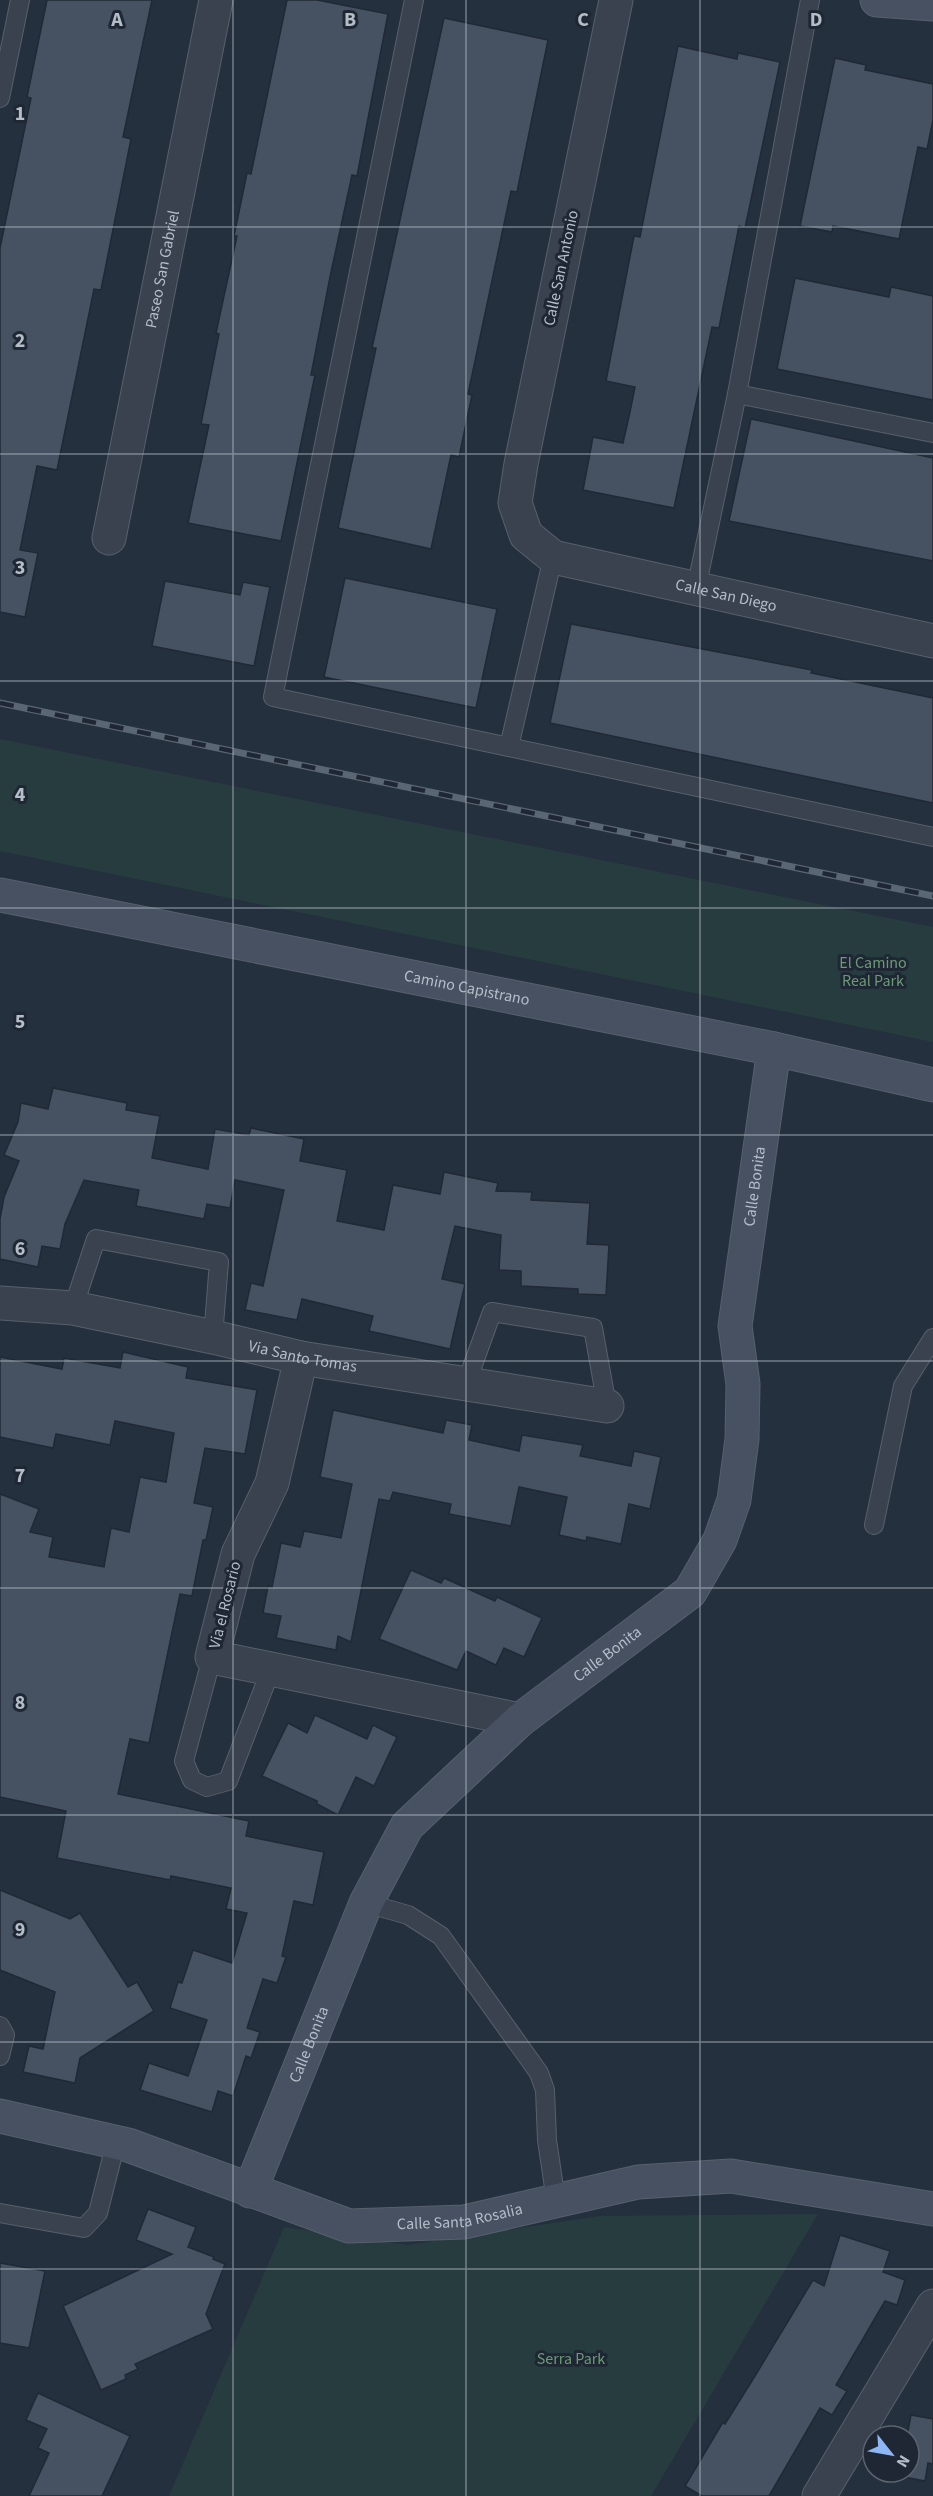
<svg xmlns="http://www.w3.org/2000/svg" width="933" height="2496" font-family="'Source Sans 3',sans-serif">
	<rect width="100%" height="100%" fill="#25303e"/>
	<g fill="#273c3f">
		<polygon points="0,739 933,927 933,1042 0,851"/>
		<polygon points="818,2214 651,2496 169,2496 284,2227 407,2245 600,2216"/>
	</g>
	<g fill="#465262" stroke="#202935" stroke-width="1.5">
		<polygon points="47,0 152,0 123,137 131,139 101,290 94,289 57,470 37,466 20,550 38,553 25,617 0,612 0,248 31,98 27,97"/>
		<polygon points="287,0 317,0 388,14 357,176 352,175 330,277 311,375 315,375 281,541 188,523 209,425 201,424 219,334 216,333 237,236 234,236 247,173 251,174"/>
		<polygon points="444,18 548,40 517,192 511,191 468,394 472,395 459,457 451,455 431,549 338,528 376,348 372,348"/>
		<polygon points="678,46 737,59 738,53 780,62 745,228 739,226 719,328 712,327 674,508 583,490 593,437 623,443 630,412 635,387 606,381 634,236 640,237"/>
		<polygon points="835,58 866,65 865,70 933,84 933,120 927,149 918,147 899,239 833,226 832,232 800,226"/>
		<polygon points="795,278 889,297 891,287 933,296 933,400 777,369"/>
		<polygon points="751,419 933,458 933,561 729,521"/>
		<polygon points="345,578 497,609 476,708 324,677"/>
		<polygon points="165,581 240,595 243,582 270,587 254,666 152,646"/>
		<polygon points="571,624 812,670 811,673 933,698 933,803 550,723"/>
		<polygon points="53,1088 127,1103 126,1110 160,1116 152,1158 208,1169 215,1129 249,1135 251,1128 304,1139 300,1161 347,1170 337,1221 384,1230 393,1185 440,1194 444,1172 498,1183 496,1191 532,1192 531,1200 590,1203 587,1244 609,1245 606,1295 578,1294 578,1289 521,1286 521,1271 499,1270 501,1235 455,1226 442,1279 465,1284 450,1349 369,1331 373,1316 302,1299 297,1320 245,1310 251,1283 263,1286 284,1190 235,1180 230,1208 207,1204 204,1219 136,1206 139,1190 84,1180 65,1224 60,1249 42,1246 38,1267 0,1259 0,1219 4,1197 19,1161 4,1155 18,1122 21,1103 48,1109"/>
		<polygon points="123,1352 188,1367 186,1378 257,1390 245,1454 205,1448 194,1503 213,1507 206,1540 203,1540 192,1596 180,1594 149,1743 130,1739 118,1794 249,1821 246,1836 324,1852 313,1905 294,1901 282,1956 286,1957 277,1983 263,1979 247,2028 260,2032 251,2058 246,2056 233,2096 218,2091 212,2112 140,2090 149,2063 188,2076 207,2020 170,2008 178,1982 182,1983 193,1950 232,1963 247,1913 226,1909 231,1888 171,1876 170,1880 57,1858 66,1811 0,1797 0,1494 39,1509 30,1532 53,1537 49,1557 104,1567 111,1528 129,1532 140,1477 166,1482 174,1433 115,1421 110,1445 56,1434 53,1448 0,1437 0,1357 62,1369 64,1358 120,1368"/>
		<polygon points="333,1410 443,1433 446,1420 472,1425 469,1440 519,1451 522,1435 583,1445 580,1456 631,1466 634,1451 661,1457 650,1509 629,1504 621,1544 587,1537 586,1541 559,1535 567,1497 519,1487 511,1526 449,1514 451,1504 393,1492 390,1501 379,1499 351,1642 338,1636 336,1650 276,1638 281,1616 263,1613 268,1586 272,1587 281,1543 300,1547 304,1531 341,1538 352,1484 320,1477"/>
		<polygon points="411,1570 441,1583 444,1578 495,1601 497,1597 542,1618 524,1657 504,1648 496,1665 466,1651 457,1670 379,1639"/>
		<polygon points="315,1715 367,1739 373,1725 397,1737 374,1786 356,1777 338,1815 317,1804 317,1801 262,1776 288,1723 307,1733"/>
		<polygon points="0,1890 70,1919 80,1913 128,1987 137,1982 154,2011 80,2058 75,2083 23,2072 29,2046 43,2049 55,1992 0,1970"/>
		<polygon points="148,2209 196,2227 188,2247 214,2257 213,2259 225,2264 206,2314 213,2329 135,2364 138,2369 125,2375 126,2379 101,2390 63,2306 172,2254 136,2240"/>
		<polygon points="840,2235 890,2251 883,2272 905,2280 897,2305 885,2301 836,2385 847,2391 832,2415 820,2408 769,2496 702,2496 685,2486 723,2422 725,2424 755,2376 813,2280 824,2286"/>
		<polygon points="0,2263 45,2271 29,2348 0,2343"/>
		<polygon points="38,2393 130,2436 102,2496 29,2496 49,2453 38,2448 47,2429 26,2420"/>
		<polygon points="911,2415 933,2419 933,2464 928,2463 925,2481 899,2476 899,2472 909,2472 909,2436 907,2436"/>
	</g>
	<g fill="none" stroke-linecap="round" stroke-linejoin="round">
		<defs>
			<g id="lane">
				<polyline points="414,0 273,697 933,837"/>
				<polyline points="0,98 20,0"/>
				<polyline points="737,394 933,433"/>
				<polyline points="696,589 737,394 810,0"/>
				<polyline points="509,747 553,557"/>
				<polyline points="73,1308 96,1239 219,1262 213,1337"/>
				<polyline points="466,1384 492,1312 593,1328 607,1406"/>
				<polyline points="874,1525 903,1386 933,1338"/>
				<polyline points="212,1657 184,1761 192,1780 207,1787 228,1781 271,1669"/>
				<polyline points="366,1903 408,1915 441,1936 539,2073 545,2090 547,2140 556,2201"/>
				<polyline points="0,2026 5,2035 0,2056"/>
				<polyline points="0,2213 84,2228 98,2213 116,2142"/>
			</g>
			<g id="street">
				<path id="s1" d="M616 0 521 464 515 503 526 535 553 557 933 641"/>
				<path id="s2" d="M109 538 216 0"/>
				<path id="s3" d="M0 1303 73 1308 213 1337 301 1358 607 1406"/>
				<polyline points="301,1358 272,1483 238,1554 212,1657 520,1720"/>
				<polyline points="819,2496 933,2306"/>
			</g>
			<g id="secondary">
				<polyline points="877,0 933,4"/>
				<path id="s4" d="M0 895 774 1049 933 1085"/>
				<path id="s5" d="M0 2116 128 2145 349 2226 464 2222 638 2182 731 2176 933 2209"/>
				<path id="s6" d="M250 2191 366 1903 407 1826 520 1720 690 1592 720 1540 734 1500 742 1439 743 1384 735 1326 774 1049"/>
			</g>
		</defs>
		<use href="#lane" stroke="#57606c" stroke-width="20"/>
		<use href="#street" stroke="#57606c" stroke-width="35"/>
		<use href="#secondary" stroke="#57606c" stroke-width="35"/>
		<use href="#lane" stroke="#39424e" stroke-width="18"/>
		<use href="#street" stroke="#39424e" stroke-width="33"/>
		<use href="#secondary" stroke="#475161" stroke-width="33"/>
		<defs>
			<polyline id="rail" points="0,703 933,896"/>
		</defs>
		<use href="#rail" stroke="#5b6675" stroke-width="7"/>
		<use href="#rail" stroke="#1e2733" stroke-width="4.5" stroke-dasharray="14" stroke-linecap="butt"/>
	</g>
	<path fill="none" stroke="#b5bdc9" stroke-width="1.5" stroke-opacity="0.55" d="M233 0V2496M466 0V2496M700 0V2496M0 227H933M0 454H933M0 681H933M0 908H933M0 1135H933M0 1361H933M0 1588H933M0 1815H933M0 2042H933M0 2269H933"/>
	<g text-anchor="middle" dominant-baseline="central" stroke-width="6" stroke-linejoin="round" paint-order="stroke">
		<g font-size="16" fill="#b5bdc9" stroke="#1e2733">
			<text transform="translate(561 268) rotate(-78)">Calle San Antonio</text>
			<text stroke="none"><textPath href="#s2" startOffset="274">Paseo San Gabriel</textPath></text>
			<text stroke="none"><textPath href="#s1" startOffset="759">Calle San Diego</textPath></text>
			<text stroke="none"><textPath href="#s4" startOffset="476">Camino Capistrano</textPath></text>
			<text stroke="none"><textPath href="#s6" startOffset="1184">Calle Bonita</textPath></text>
			<text stroke="none"><textPath href="#s3" startOffset="308">Via Santo Tomas</textPath></text>
			<text transform="translate(225 1605) rotate(-76)">Via el Rosario</text>
			<text stroke="none"><textPath href="#s6" startOffset="662">Calle Bonita</textPath></text>
			<text stroke="none"><textPath href="#s6" startOffset="158">Calle Bonita</textPath></text>
			<text stroke="none"><textPath href="#s5" startOffset="478">Calle Santa Rosalia</textPath></text>
		</g>
		<g font-size="16" fill="#6c9a76" stroke="#1e2733">
			<text x="873" y="963">El Camino<tspan x="873" dy="18">Real Park</tspan></text>
			<text x="571" y="2359">Serra Park</text>
		</g>
	</g>
	<g font-size="20" text-anchor="middle" font-weight="bold" fill="#b5bdc9" stroke="#1e2733" stroke-width="6" stroke-linejoin="round" paint-order="stroke">
		<text x="117" y="26">A</text>
		<text x="350" y="26">B</text>
		<text x="583" y="26">C</text>
		<text x="816" y="26">D</text>
		<text x="20" y="120">1</text>
		<text x="20" y="347">2</text>
		<text x="20" y="574">3</text>
		<text x="20" y="801">4</text>
		<text x="20" y="1028">5</text>
		<text x="20" y="1255">6</text>
		<text x="20" y="1482">7</text>
		<text x="20" y="1709">8</text>
		<text x="20" y="1936">9</text>
	</g>
	<g transform="translate(891 2454) rotate(121)"><circle r="28" fill="#1e2733" stroke="#5a636f" stroke-width="1.5"/>
	<path d="M0-4.5L10 22L0 15L-10 22Z" fill="#8cb6f6"/>
	<text y="-9" font-size="16" font-weight="bold" text-anchor="middle" fill="#b5bdc9">N</text>
	</g>
</svg>
